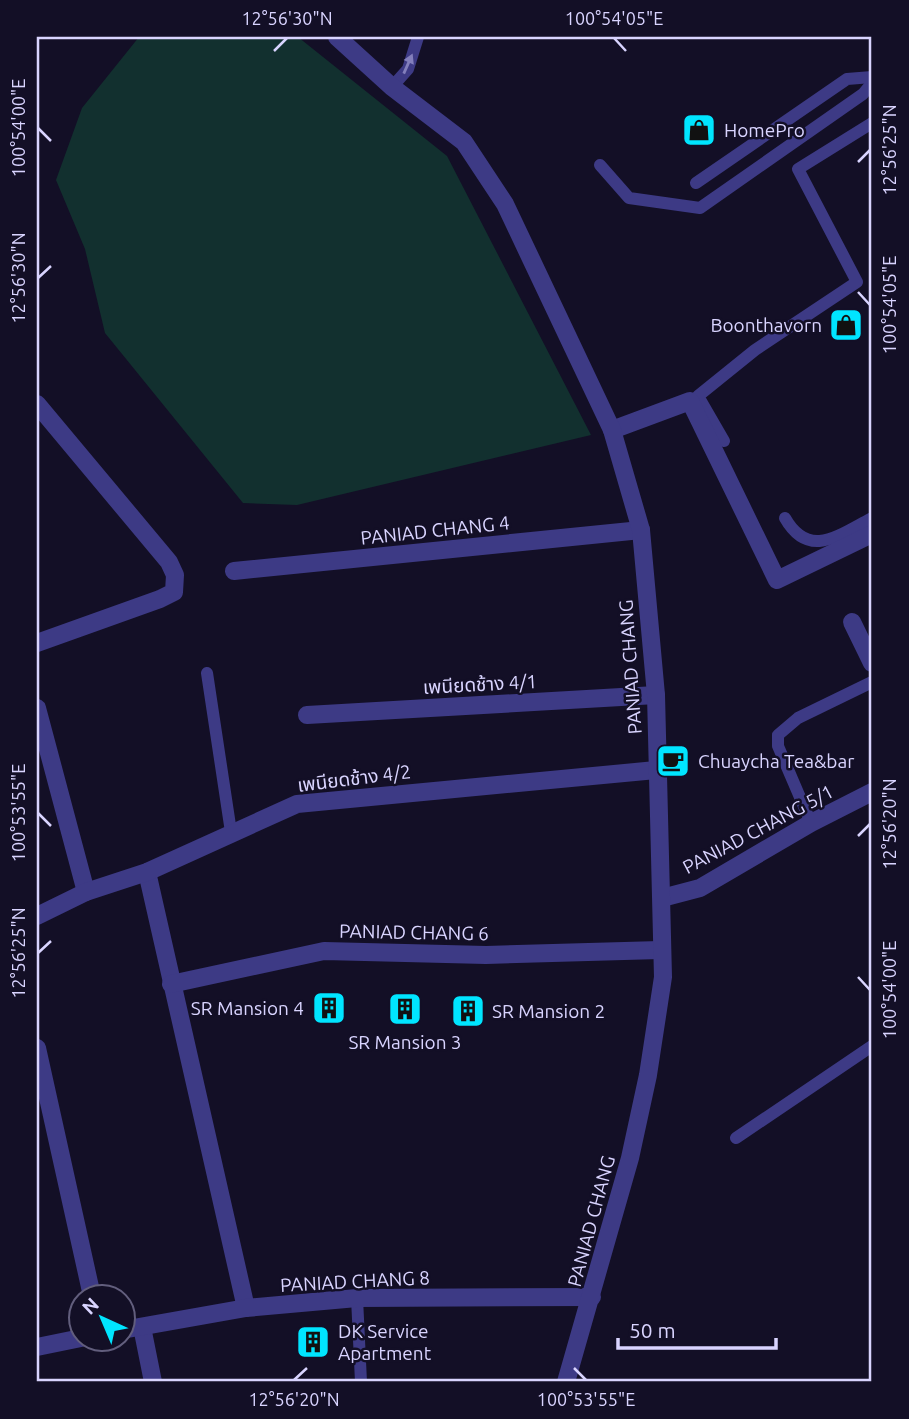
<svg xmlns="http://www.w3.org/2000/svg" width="909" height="1419" font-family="Ubuntu,'Noto Sans Thai',sans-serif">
	<rect width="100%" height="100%" fill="#130f26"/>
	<polygon fill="#12302f" points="139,37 298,37 447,156 591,435 297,505 243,503 105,333 85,249 56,180 82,108"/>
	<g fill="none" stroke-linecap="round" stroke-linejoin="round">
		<g stroke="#3d3a85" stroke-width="12">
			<polyline points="392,87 408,69 418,37"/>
			<polyline points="600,165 629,198 700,208 863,94 872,83"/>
			<polyline points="696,183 847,79 872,77"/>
			<polyline points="724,441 698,396 755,350 857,282 798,169 872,123"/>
			<path d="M785 518C809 560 839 535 872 518"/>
			<polyline points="207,673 231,832"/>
			<polyline points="811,823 778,746 778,735 798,718 872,682"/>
			<polyline points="736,1138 872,1046"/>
			<polyline points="357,1298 361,1382"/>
		</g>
		<g stroke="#3d3a85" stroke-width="18">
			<polyline points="37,404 169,562 175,575 174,592 160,599 37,643"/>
			<polyline points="612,430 690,401 777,580 872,534"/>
			<polyline points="234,571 641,530"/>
			<polyline points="852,622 872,663"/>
			<polyline points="37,708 86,892"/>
			<polyline points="307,715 656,695"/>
			<polyline points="147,872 246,1308"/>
			<polyline points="662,898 700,888 811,823 872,792"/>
			<polyline points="37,916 86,892 147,872 297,804 656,770"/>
			<polyline points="171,984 324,951 486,955 660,950"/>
			<polyline points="37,1048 92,1296"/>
			<polyline points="142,1327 153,1382"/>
			<polyline points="122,1330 246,1308 357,1298 592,1297"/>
			<polyline points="37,1347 81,1338"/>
		</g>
		<polyline stroke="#3d3a85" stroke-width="18" points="337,37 392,87 464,142 505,204 612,430 641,530 656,695 663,977 648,1075 630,1158 566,1382"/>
	</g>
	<defs><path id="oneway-solid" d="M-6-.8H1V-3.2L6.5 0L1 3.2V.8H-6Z" transform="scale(1.75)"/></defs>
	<use fill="#837fbc" href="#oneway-solid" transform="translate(408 64) rotate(-66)"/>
	<path fill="none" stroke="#d9d4ff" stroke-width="2.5" d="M614 38 626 51M274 51 287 38M38 128 51 141M858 162 870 150M38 278 51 266M858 292 870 305M38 813 51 826M858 836 870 824M38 953 51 941M858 977 870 990M574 1368 586 1380M294 1380 307 1368"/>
	<defs>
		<symbol id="shop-square" viewBox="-11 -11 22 22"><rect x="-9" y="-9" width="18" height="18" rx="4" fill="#00e5ff" stroke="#130f26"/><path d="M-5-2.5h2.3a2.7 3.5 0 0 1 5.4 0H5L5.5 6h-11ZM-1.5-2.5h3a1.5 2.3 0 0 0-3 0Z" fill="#111"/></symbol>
		<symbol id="cafe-square" viewBox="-11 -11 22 22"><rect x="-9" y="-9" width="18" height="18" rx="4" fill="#00e5ff" stroke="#130f26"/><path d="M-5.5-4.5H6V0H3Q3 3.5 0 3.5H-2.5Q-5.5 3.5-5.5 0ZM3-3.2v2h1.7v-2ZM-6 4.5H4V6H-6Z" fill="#111"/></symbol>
		<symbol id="building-square" viewBox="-11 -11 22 22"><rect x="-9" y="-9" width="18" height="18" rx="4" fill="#00e5ff" stroke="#130f26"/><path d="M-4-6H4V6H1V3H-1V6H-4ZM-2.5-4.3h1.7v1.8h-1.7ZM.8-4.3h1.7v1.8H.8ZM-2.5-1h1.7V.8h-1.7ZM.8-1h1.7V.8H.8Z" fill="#111"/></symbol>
	</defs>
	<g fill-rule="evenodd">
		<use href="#shop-square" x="680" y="111" width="38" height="38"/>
		<use href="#shop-square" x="827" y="306" width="38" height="38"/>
		<use href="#cafe-square" x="654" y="742" width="38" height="38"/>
		<use href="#building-square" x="310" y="989" width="38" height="38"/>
		<use href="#building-square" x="386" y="990" width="38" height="38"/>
		<use href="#building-square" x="449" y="992" width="38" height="38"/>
		<use href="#building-square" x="294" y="1323" width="38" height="38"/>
	</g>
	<g text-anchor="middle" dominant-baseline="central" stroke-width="5" stroke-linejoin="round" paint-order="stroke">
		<g font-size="19" fill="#d9d4ff" stroke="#130f26" text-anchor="start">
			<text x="724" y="130">HomePro</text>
			<text x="822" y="325" text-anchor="end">Boonthavorn</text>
			<text x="698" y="761">Chuaycha Tea&amp;bar</text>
			<text x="304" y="1008" text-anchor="end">SR Mansion 4</text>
			<text x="492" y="1011">SR Mansion 2</text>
			<text x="405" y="1042" text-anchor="middle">SR Mansion 3</text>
			<text x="338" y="1331">DK Service<tspan x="338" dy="22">Apartment</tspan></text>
		</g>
		<g font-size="19" fill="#d9d4ff" stroke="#130f26">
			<text transform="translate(435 530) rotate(-6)">PANIAD CHANG 4</text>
			<text transform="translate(630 667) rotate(-94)">PANIAD CHANG</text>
			<text transform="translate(480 684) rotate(-3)">เพนียดช้าง 4/1</text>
			<text transform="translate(354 778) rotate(-7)">เพนียดช้าง 4/2</text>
			<text transform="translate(758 829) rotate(-28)">PANIAD CHANG 5/1</text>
			<text transform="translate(414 932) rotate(1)">PANIAD CHANG 6</text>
			<text transform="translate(591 1221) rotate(-75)">PANIAD CHANG</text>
			<text transform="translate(355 1281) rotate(-3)">PANIAD CHANG 8</text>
		</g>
	</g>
	<rect width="909" height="1419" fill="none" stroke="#130f26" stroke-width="77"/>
	<g transform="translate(102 1318) rotate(316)"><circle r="33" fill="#130f26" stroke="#625e7d" stroke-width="2"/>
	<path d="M0-5L12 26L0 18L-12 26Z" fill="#00e5ff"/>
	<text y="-10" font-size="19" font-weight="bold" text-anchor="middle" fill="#d9d4ff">N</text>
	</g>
	<path d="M618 1338v10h158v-10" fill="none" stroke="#d9d4ff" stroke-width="3.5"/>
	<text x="629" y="1338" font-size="21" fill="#d9d4ff" stroke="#130f26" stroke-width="5" paint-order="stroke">50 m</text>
	<rect x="38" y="38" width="832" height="1342" fill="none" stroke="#d9d4ff" stroke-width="2.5"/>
	<g font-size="18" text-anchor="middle" fill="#d9d4ff">
		<text x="287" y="25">12°56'30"N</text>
		<text x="614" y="25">100°54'05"E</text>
		<text transform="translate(19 128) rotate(-90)" y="6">100°54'00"E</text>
		<text transform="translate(890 150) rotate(-90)" y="6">12°56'25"N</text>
		<text transform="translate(19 278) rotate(-90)" y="6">12°56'30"N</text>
		<text transform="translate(890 305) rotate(-90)" y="6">100°54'05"E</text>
		<text transform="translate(19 813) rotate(-90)" y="6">100°53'55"E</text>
		<text transform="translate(890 824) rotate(-90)" y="6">12°56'20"N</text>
		<text transform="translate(19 953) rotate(-90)" y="6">12°56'25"N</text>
		<text transform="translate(890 990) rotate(-90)" y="6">100°54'00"E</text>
		<text x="294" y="1406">12°56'20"N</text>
		<text x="586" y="1406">100°53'55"E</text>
	</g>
</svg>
